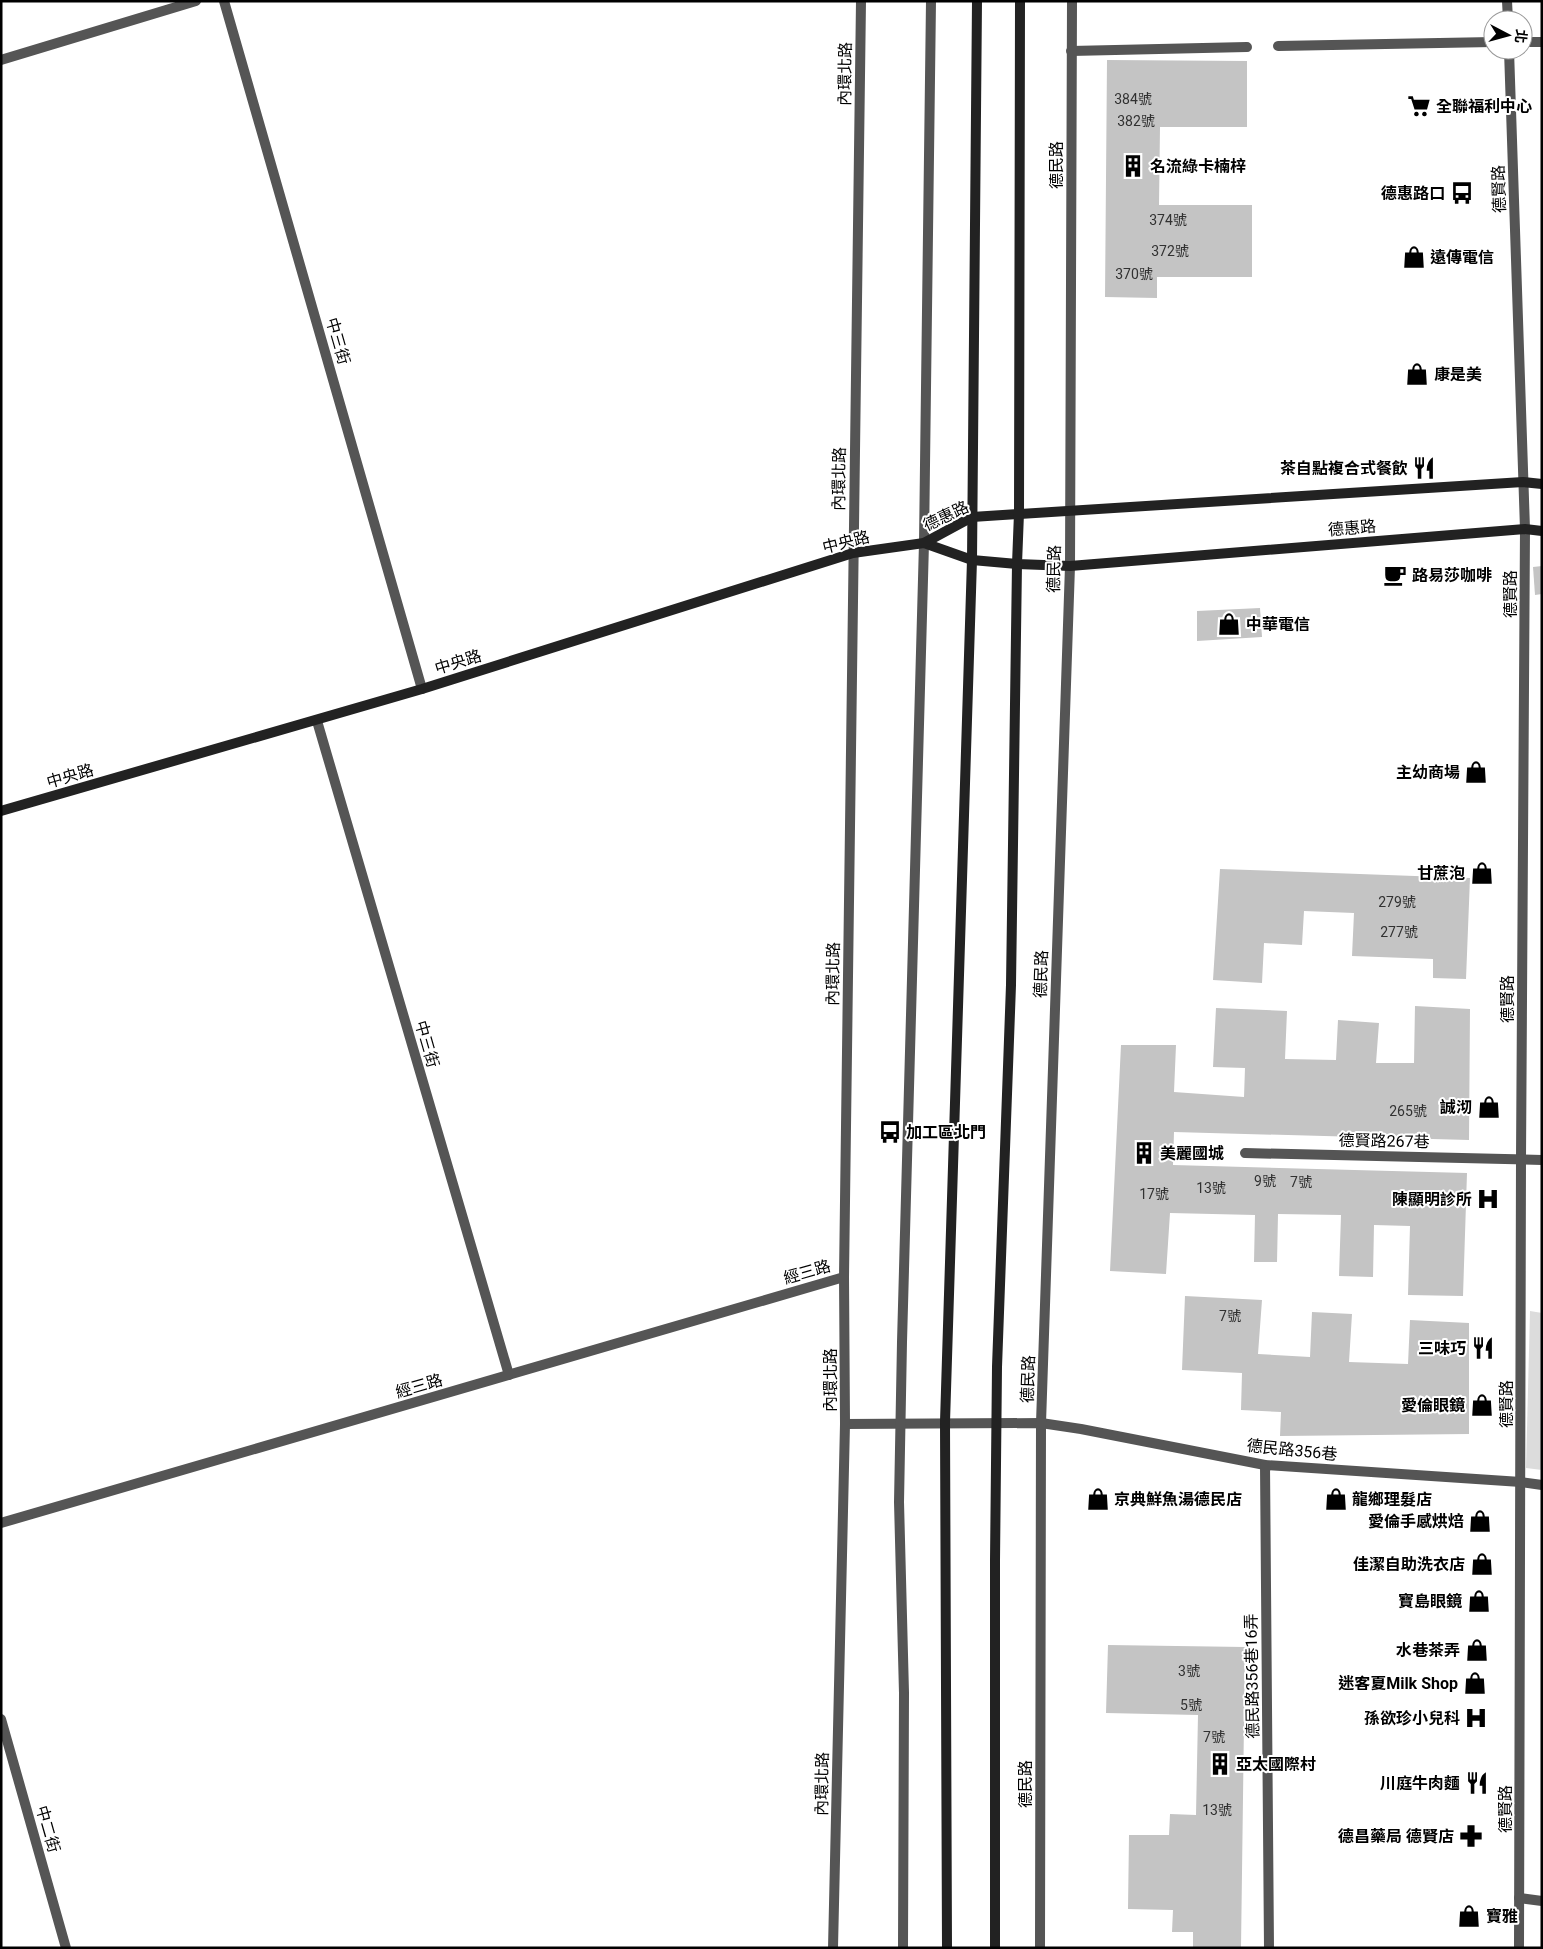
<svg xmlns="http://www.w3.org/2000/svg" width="1543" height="1949" font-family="Roboto,'Noto Sans TC',sans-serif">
	<rect width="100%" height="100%" fill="#fff"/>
	<polygon fill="#dcdcdc" points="1530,1311 1542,1313 1542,1470 1526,1468"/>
	<g fill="#c4c4c4">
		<polygon points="1107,60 1247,61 1247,127 1160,127 1159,205 1252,205 1252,277 1157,277 1157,298 1105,297"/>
		<polygon points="1542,566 1542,594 1535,595 1533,567"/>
		<polygon points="1260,608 1262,637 1197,641 1197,611"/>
		<polygon points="1220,869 1470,878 1466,979 1433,978 1433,959 1352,956 1354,913 1304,911 1302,945 1264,943 1262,983 1213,980"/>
		<polygon points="1415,1006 1470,1009 1469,1140 1174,1132 1173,1165 1467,1173 1463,1296 1408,1295 1410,1226 1374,1225 1373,1277 1339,1276 1341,1215 1278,1214 1277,1262 1254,1262 1255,1215 1170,1213 1166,1274 1110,1271 1121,1045 1176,1045 1174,1092 1244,1097 1245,1068 1213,1067 1216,1008 1287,1011 1285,1059 1336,1060 1338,1020 1379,1023 1376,1063 1414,1063"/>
		<polygon points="1185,1296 1262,1300 1258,1354 1310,1357 1312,1312 1352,1314 1349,1362 1408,1364 1410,1320 1469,1323 1469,1434 1280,1436 1281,1412 1241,1410 1242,1373 1182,1370"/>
		<polygon points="1108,1645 1245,1647 1241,1948 1193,1948 1193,1932 1172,1932 1173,1910 1128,1909 1129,1835 1169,1835 1170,1814 1196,1815 1198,1715 1106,1713"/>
	</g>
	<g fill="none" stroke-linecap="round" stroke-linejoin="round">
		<g stroke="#555" stroke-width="10">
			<polyline points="1278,46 1493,42"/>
			<polyline points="1071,51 1247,47"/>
		</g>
		<g stroke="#555" stroke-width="10">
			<polyline points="224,1 422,689"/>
			<polyline points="1507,1 1508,20"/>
			<polyline points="1523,42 1542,42"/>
			<polyline points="1509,50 1525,529 1521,1158 1519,1948"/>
			<polyline points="1,60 196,1"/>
			<polyline points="317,721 509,1375"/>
			<polyline points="1245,1153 1542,1160"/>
			<polyline points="845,1424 1041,1423 1081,1429 1265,1465 1521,1482 1542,1485"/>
			<polyline points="1265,1465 1269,1948"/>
			<polyline points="1,1523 844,1277"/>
			<polyline points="1,1719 66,1948"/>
			<polyline points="1519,1898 1542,1901"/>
			<polyline points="833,1948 845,1424 844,1277 861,1"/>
			<polyline points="903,1948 904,1693 899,1502 902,1342 924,543 931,1"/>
			<polyline points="1040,1948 1041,1423 1070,566 1072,1"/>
		</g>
		<g stroke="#222" stroke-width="10">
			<polyline points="924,543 972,560 1017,564 1070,566 1525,529 1542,531"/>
			<polyline points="1,811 422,689 853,553 924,543 972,517 1523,482 1542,484"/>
			<polyline points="947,1948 945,1422 972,560 977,1"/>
			<polyline points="995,1948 995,1561 997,1367 1011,985 1017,564 1019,513 1020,1"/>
		</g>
	</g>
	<defs>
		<symbol id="supermarket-bare" viewBox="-9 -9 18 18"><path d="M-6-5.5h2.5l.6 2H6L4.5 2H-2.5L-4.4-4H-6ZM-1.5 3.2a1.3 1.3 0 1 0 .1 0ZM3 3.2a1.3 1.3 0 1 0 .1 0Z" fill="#000" stroke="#fff" stroke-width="2.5" paint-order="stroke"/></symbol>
		<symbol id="building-bare" viewBox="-9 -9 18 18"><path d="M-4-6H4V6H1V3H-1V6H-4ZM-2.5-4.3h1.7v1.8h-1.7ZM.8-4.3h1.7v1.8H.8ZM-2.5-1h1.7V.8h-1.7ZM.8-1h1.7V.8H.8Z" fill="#000" stroke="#fff" stroke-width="2.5" paint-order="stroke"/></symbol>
		<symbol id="bus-bare" viewBox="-9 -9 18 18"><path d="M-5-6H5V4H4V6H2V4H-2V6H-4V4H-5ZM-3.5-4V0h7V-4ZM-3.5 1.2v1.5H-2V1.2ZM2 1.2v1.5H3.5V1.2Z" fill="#000" stroke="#fff" stroke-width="2.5" paint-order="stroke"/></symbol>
		<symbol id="shop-bare" viewBox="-9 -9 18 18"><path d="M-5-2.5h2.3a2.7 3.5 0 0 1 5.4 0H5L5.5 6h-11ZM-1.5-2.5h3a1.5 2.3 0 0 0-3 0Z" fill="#000" stroke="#fff" stroke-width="2.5" paint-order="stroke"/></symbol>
		<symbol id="restaurant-bare" viewBox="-9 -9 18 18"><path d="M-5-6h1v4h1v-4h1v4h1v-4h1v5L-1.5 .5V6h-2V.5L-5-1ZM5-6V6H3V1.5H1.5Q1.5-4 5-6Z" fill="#000" stroke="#fff" stroke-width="2.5" paint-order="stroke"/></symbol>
		<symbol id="cafe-bare" viewBox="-9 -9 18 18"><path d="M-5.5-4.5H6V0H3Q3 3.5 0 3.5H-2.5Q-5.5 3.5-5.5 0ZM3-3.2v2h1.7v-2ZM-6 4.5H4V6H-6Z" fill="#000" stroke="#fff" stroke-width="2.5" paint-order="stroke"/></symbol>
		<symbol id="hospital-bare" viewBox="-9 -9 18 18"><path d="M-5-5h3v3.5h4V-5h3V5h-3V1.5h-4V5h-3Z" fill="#000" stroke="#fff" stroke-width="2.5" paint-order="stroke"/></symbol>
		<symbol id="pharmacy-bare" viewBox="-9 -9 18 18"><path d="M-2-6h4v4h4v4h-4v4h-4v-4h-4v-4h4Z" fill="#000" stroke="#fff" stroke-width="2.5" paint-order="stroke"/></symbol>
	</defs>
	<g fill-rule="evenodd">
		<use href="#supermarket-bare" x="1403" y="90" width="32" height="32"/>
		<use href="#building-bare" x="1117" y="150" width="32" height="32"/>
		<use href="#bus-bare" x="1446" y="177" width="32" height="32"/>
		<use href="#shop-bare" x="1398" y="241" width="32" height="32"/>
		<use href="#shop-bare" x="1401" y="358" width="32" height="32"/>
		<use href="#restaurant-bare" x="1408" y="452" width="32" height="32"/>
		<use href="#cafe-bare" x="1379" y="559" width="32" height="32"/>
		<use href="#shop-bare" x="1213" y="608" width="32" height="32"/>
		<use href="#shop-bare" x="1460" y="756" width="32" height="32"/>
		<use href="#shop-bare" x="1466" y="857" width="32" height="32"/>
		<use href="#shop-bare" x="1473" y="1091" width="32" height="32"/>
		<use href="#bus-bare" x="874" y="1116" width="32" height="32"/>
		<use href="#building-bare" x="1128" y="1137" width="32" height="32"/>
		<use href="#hospital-bare" x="1472" y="1183" width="32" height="32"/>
		<use href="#restaurant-bare" x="1467" y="1332" width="32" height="32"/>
		<use href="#shop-bare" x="1466" y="1389" width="32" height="32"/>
		<use href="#shop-bare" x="1082" y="1483" width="32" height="32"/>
		<use href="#shop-bare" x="1320" y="1483" width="32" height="32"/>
		<use href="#shop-bare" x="1464" y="1505" width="32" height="32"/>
		<use href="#shop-bare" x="1466" y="1548" width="32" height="32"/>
		<use href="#shop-bare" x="1463" y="1585" width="32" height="32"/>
		<use href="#shop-bare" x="1461" y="1634" width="32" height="32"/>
		<use href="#shop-bare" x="1459" y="1667" width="32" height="32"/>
		<use href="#hospital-bare" x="1460" y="1702" width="32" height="32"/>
		<use href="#building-bare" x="1204" y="1748" width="32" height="32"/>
		<use href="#restaurant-bare" x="1461" y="1767" width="32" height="32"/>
		<use href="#pharmacy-bare" x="1455" y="1820" width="32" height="32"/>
		<use href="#shop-bare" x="1453" y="1900" width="32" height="32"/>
	</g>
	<g text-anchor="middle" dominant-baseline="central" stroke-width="4" stroke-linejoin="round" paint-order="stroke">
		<g font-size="14" fill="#313131">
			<text x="1133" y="99">384號</text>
			<text x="1136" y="121">382號</text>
			<text x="1168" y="220">374號</text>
			<text x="1170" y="251">372號</text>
			<text x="1134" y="274">370號</text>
			<text x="1397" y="902">279號</text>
			<text x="1399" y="932">277號</text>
			<text x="1408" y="1111">265號</text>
			<text x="1265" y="1181">9號</text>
			<text x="1301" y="1182">7號</text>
			<text x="1211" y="1188">13號</text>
			<text x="1154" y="1194">17號</text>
			<text x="1230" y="1316">7號</text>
			<text x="1189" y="1671">3號</text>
			<text x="1191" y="1705">5號</text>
			<text x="1214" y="1737">7號</text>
			<text x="1217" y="1810">13號</text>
		</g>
		<g font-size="16" fill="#000" stroke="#fff">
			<text transform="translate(845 74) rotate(-89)">內環北路</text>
			<text transform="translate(1056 165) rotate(-90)">德民路</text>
			<text transform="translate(1499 189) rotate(-92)">德賢路</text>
			<text transform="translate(338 341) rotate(74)">中三街</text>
			<text transform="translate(839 479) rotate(-89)">內環北路</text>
			<text transform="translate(946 516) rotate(-25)">德惠路</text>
			<text transform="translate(1352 528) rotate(-5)">德惠路</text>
			<text transform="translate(846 542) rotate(-14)">中央路</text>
			<text transform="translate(1054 569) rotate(-89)">德民路</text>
			<text transform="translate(1510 594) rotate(-90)">德賢路</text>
			<text transform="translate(458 662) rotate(-17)">中央路</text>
			<text transform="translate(70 776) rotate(-16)">中央路</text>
			<text transform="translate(833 974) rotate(-89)">內環北路</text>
			<text transform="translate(1041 974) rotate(-88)">德民路</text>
			<text transform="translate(1507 999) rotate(-90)">德賢路</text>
			<text transform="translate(427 1044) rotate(74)">中三街</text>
			<text transform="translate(1384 1141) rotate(1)">德賢路267巷</text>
			<text transform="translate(807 1272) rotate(-16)">經三路</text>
			<text transform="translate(1028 1379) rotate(-88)">德民路</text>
			<text transform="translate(830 1380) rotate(-90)">內環北路</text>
			<text transform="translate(419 1386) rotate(-16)">經三路</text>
			<text transform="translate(1506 1404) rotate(-90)">德賢路</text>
			<text transform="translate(1292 1450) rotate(6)">德民路356巷</text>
			<text transform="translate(1252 1676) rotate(-91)">德民路356巷16弄</text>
			<text transform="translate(822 1784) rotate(-89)">內環北路</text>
			<text transform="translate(1025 1784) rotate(-90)">德民路</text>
			<text transform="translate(1505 1809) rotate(-90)">德賢路</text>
			<text transform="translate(48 1829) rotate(74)">中二街</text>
		</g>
		<g font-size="16" font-weight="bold" fill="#000" stroke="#fff" text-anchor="end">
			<text x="1436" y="106" text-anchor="start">全聯福利中心</text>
			<text x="1150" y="166" text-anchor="start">名流綠卡楠梓</text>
			<text x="1445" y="193">德惠路口</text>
			<text x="1430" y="257" text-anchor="start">遠傳電信</text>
			<text x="1434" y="374" text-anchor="start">康是美</text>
			<text x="1408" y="468">茶自點複合式餐飲</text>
			<text x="1412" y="575" text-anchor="start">路易莎咖啡</text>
			<text x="1246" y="624" text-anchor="start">中華電信</text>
			<text x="1460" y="772">主幼商場</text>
			<text x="1465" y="873">甘蔗泡</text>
			<text x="1472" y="1107">誠沏</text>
			<text x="906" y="1132" text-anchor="start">加工區北門</text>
			<text x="1160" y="1153" text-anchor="start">美麗國城</text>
			<text x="1472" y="1199">陳顯明診所</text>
			<text x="1466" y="1348">三味巧</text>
			<text x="1465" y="1405">愛倫眼鏡</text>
			<text x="1114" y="1499" text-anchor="start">京典鮮魚湯德民店</text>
			<text x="1352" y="1499" text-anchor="start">龍鄉理髮店</text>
			<text x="1464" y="1521">愛倫手感烘焙</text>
			<text x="1465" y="1564">佳潔自助洗衣店</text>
			<text x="1462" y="1601">寶島眼鏡</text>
			<text x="1460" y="1650">水巷茶弄</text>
			<text x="1458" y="1683">迷客夏Milk Shop</text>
			<text x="1460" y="1718">孫欲珍小兒科</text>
			<text x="1236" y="1764" text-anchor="start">亞太國際村</text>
			<text x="1460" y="1783">川庭牛肉麵</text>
			<text x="1454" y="1836">德昌藥局 德賢店</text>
			<text x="1486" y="1916" text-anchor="start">寶雅</text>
		</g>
	</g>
	<rect width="1543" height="1949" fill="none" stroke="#000000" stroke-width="5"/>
	<g transform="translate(1508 35) rotate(96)"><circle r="24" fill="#ffffff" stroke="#999999"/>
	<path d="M0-4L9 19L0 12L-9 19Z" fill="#000000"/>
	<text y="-8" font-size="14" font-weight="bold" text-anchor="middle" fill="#000000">北</text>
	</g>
</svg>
